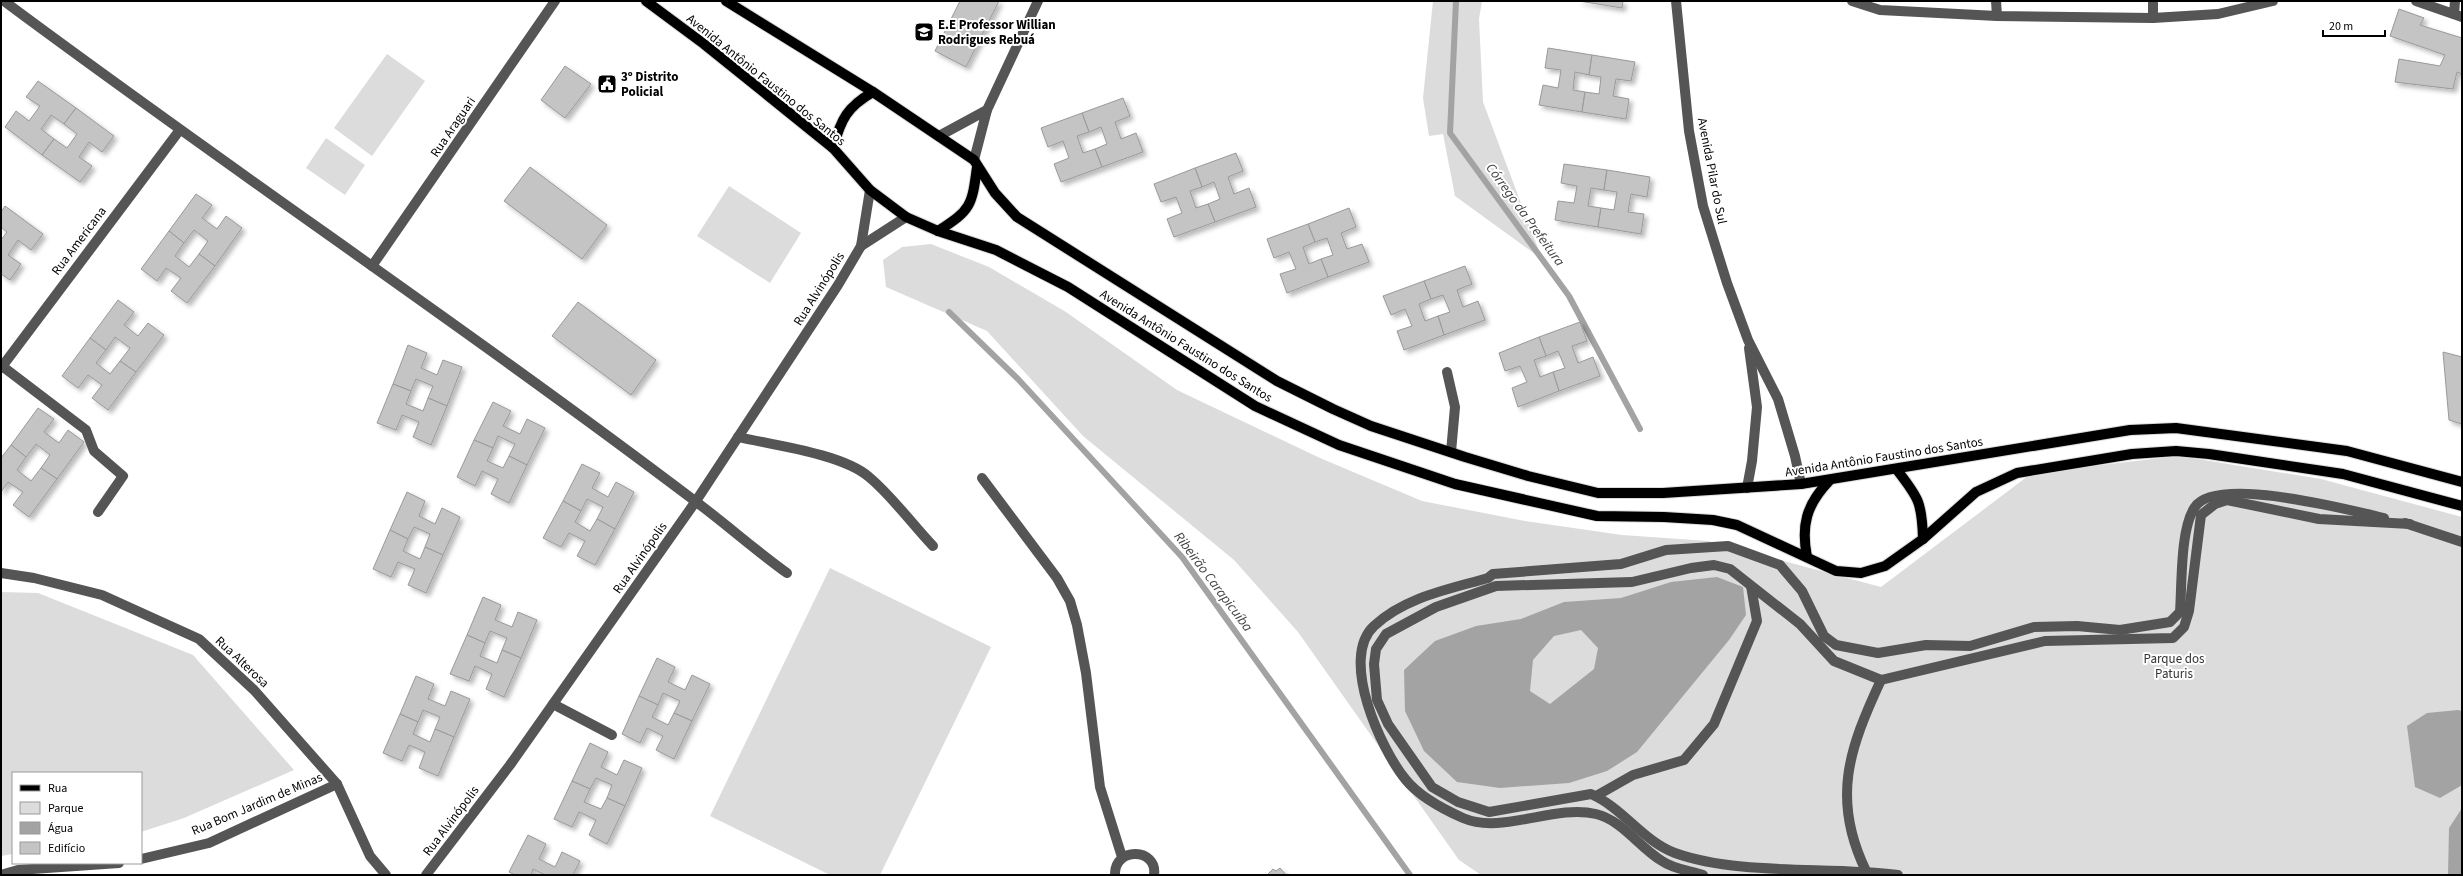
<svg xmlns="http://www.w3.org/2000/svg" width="2463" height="876" font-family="'Source Sans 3',sans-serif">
	<defs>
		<filter id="shadow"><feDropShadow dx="3.5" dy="3.5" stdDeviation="2" flood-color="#0004"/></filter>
	</defs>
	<rect width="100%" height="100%" fill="#fff"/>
	<g fill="#dcdcdc">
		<polygon points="1433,1 1482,1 1479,19 1483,102 1542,259 1455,196 1443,134 1429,136 1423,98"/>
		<polygon points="387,54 425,81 372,156 334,128"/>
		<polygon points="326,138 365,165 345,195 306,168"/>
		<polygon points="729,186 801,233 770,283 697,236"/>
		<polygon points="931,244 989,267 1066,312 1177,390 1320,458 1422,501 1525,521 1622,535 1708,541 1881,587 2032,473 2179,456 2321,479 2462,517 2462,875 1481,875 1459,860 1298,632 1234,560 1083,436 987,331 886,287 883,260 902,247"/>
		<polygon points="830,568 991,647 880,875 830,875 710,816"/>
		<polygon points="1,592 38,593 193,655 294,770 184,818 141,832 141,773 13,773 13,854 1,856"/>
	</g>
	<g fill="#a3a3a3" fill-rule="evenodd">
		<path d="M1717 577 1743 587 1746 615 1729 640 1637 752 1607 771 1569 783 1500 788 1457 782 1424 751 1405 711 1404 670 1435 641 1476 626 1521 619 1564 602 1621 598 1671 582ZM1581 630 1598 648 1594 669 1550 704 1530 691 1533 660 1554 636Z"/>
		<polygon points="2458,710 2462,711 2462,785 2440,798 2415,787 2407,726 2427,713"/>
		<polygon points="2462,808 2462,875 2448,875 2449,828"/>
	</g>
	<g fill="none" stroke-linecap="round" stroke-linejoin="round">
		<g stroke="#a3a3a3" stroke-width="6">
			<polyline points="1456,1 1450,133 1569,296 1640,429"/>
			<polyline points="949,312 1018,379 1182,557 1410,875"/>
		</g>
	</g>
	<g fill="#c4c4c4" stroke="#999" filter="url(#shadow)">
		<polygon points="960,1 999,1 966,67 935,51"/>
		<polygon points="1579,1 1623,1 1622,8"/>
		<polygon points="2399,9 2424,18 2420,25 2462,38 2462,74 2457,72 2453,89 2395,82 2399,59 2440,66 2445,55 2390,36"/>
		<polygon points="1548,48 1592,55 1589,75 1575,72 1573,90 1585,92 1582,112 1539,105 1543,85 1558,88 1561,70 1545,68"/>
		<polygon points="1592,55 1635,62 1631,81 1616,79 1613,96 1629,99 1626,119 1582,112 1585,92 1599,94 1601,77 1589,75"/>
		<polygon points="565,66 591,84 565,118 541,100"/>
		<polygon points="38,81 76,108 64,124 51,115 41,129 54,139 42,155 5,127 16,111 29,121 40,106 26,97"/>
		<polygon points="1123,98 1130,116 1115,122 1121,139 1136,133 1143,152 1102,167 1095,149 1107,144 1101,127 1089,132 1082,113"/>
		<polygon points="76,108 114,136 102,152 89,142 79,157 92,166 80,182 42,155 54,139 67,148 77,134 64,124"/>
		<polygon points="1082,113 1089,132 1077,136 1083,153 1095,149 1102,167 1061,182 1054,164 1069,158 1063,141 1048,147 1041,128"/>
		<polygon points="1236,153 1243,171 1228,177 1234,194 1249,188 1256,207 1215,222 1208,204 1220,199 1214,182 1202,187 1195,168"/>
		<polygon points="1564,164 1607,170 1604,190 1591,188 1588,206 1601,208 1598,227 1555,220 1558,201 1574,203 1577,186 1561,183"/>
		<polygon points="530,167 607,225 582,259 504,201"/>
		<polygon points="1195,168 1202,187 1190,191 1196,208 1208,204 1215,222 1174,237 1167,219 1182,213 1176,197 1161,202 1154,184"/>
		<polygon points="1607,170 1650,177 1647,197 1631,194 1628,212 1644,214 1641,234 1598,227 1601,208 1614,210 1617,192 1604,190"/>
		<polygon points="196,194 212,205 202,218 217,229 226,216 242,228 215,266 199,254 208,241 194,230 184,243 169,231"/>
		<polygon points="5,206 43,234 31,250 18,240 8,255 21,264 10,280 1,274 1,240 7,232 1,227 1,212"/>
		<polygon points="1349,208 1356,227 1341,233 1347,249 1362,244 1369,262 1328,277 1321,259 1333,255 1327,238 1315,242 1308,224"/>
		<polygon points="1308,224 1315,242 1303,247 1309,264 1321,259 1328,277 1287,293 1280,274 1296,269 1289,252 1274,258 1267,239"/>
		<polygon points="169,231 184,243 175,256 189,267 199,254 215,266 187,303 171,291 181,278 166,268 157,281 141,269"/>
		<polygon points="1465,266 1472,284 1457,290 1463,307 1478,301 1485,320 1444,335 1438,316 1450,312 1443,295 1431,299 1424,281"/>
		<polygon points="1424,281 1431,299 1419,304 1425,321 1438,316 1444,335 1404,350 1397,331 1412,326 1405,309 1391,315 1383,296"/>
		<polygon points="118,300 134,312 124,325 138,336 148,323 164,335 136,372 120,361 130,348 115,337 106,350 90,338"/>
		<polygon points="578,302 656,360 631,395 552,336"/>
		<polygon points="1580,322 1587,341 1572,346 1578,363 1593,357 1600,376 1559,391 1553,372 1565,368 1558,351 1546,356 1539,337"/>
		<polygon points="1539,337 1546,356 1534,360 1540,377 1553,372 1559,391 1518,407 1512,388 1527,382 1520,366 1505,371 1499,353"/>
		<polygon points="90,338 106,350 96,363 110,374 120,361 136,372 108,410 92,398 102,385 88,375 78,388 62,376"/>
		<polygon points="408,345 427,353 421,368 437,375 443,360 462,367 447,406 428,398 433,386 416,379 411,391 393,384"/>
		<polygon points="2443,352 2462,357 2462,424 2449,420"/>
		<polygon points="393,384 411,391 406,404 423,411 428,398 447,406 431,445 413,437 419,422 402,415 396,430 377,423"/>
		<polygon points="493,402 511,411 503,426 520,434 527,419 545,428 527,465 509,456 515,444 498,436 493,448 474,440"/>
		<polygon points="38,408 54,419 44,432 59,443 68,430 84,442 57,479 41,468 50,455 36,444 26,457 11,445"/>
		<polygon points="474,440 493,448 487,461 503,468 509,456 527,465 509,503 491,494 498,479 482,471 475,486 457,477"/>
		<polygon points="11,445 26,457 17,470 31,481 41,468 57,479 29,517 13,505 23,492 8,482 1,492 1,458"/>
		<polygon points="582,464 600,473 592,488 608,497 616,482 634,492 615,529 597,519 603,507 587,499 581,511 563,501"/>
		<polygon points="407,492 425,501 419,516 435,524 442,508 460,517 443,555 425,547 430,534 414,527 408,539 390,530"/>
		<polygon points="563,501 581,511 575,522 590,531 597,519 615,529 595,565 577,556 585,541 569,533 561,547 543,538"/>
		<polygon points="390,530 408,539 403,551 420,559 425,547 443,555 426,593 408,585 415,569 398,562 391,577 373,569"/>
		<polygon points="483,597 501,605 495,620 512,627 518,612 537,620 521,658 502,650 507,638 490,631 485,643 467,635"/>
		<polygon points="467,635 485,643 480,656 497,663 502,650 521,658 504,697 486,689 492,674 475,666 469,681 450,674"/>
		<polygon points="657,658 675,667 668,682 685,690 692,675 710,684 692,721 674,713 680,701 663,693 658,705 639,696"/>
		<polygon points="416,676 434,684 428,699 445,706 451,691 470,699 454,737 435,729 440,717 423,710 418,722 400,714"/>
		<polygon points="639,696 658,705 652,717 668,725 674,713 692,721 674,759 656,750 663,736 647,728 640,743 622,734"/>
		<polygon points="400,714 418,722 413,734 430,742 435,729 454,737 438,776 419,768 425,752 409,745 402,761 383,753"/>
		<polygon points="590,743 608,752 601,767 617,775 624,760 642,768 625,806 607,798 612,785 596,778 590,789 572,781"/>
		<polygon points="572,781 590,789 584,802 601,809 607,798 625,806 607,844 589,835 596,820 579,812 572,827 554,819"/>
		<polygon points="528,835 546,844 539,859 555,867 562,852 580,861 573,875 545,875 533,869 531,875 515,875 509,872"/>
		<polygon points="1280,868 1286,875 1267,875 1273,869 1276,871"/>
	</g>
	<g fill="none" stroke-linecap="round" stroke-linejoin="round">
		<defs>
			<g id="major">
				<polyline points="646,1 704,44 833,148 870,190 906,217 938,231 996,250 1068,287 1255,406 1339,445 1455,484 1597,516 1664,517 1713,520 1737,525 1836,571 1861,573 1885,566 1923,539 1976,492 2017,473 2132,454 2176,451 2209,454 2343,474 2462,506"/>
				<polyline points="726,1 873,92 974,160 995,193 1017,217 1277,381 1333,409 1371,426 1465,457 1528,476 1598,493 1663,493 1801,484 2130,430 2176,428 2347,451 2462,482"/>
				<path d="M833 148C841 119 847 107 873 92"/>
				<path d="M938 231C971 210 972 206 977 167"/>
				<path d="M1897 470C1919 498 1922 503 1923 539"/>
				<path d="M1807 557C1801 526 1806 505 1829 481"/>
			</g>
		</defs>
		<use href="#major" stroke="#dbdbdb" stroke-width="12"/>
		<g stroke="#555" stroke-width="10">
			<path d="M4 1C232 171 468 329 695 501 726 524 755 550 787 573"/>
			<polyline points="1676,1 1689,131 1703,206 1727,283 1748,340 1778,399 1795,456 1801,484"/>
			<polyline points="1852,1 1880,10 1997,16 2153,18 2218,14 2273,1"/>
			<polyline points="1996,1 1997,16"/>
			<polyline points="2153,1 2153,18"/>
			<polyline points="2416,1 2462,17"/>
			<polyline points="2454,14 2455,1"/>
			<polyline points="939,136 987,110"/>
			<polyline points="974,160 987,110 1038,1"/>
			<polyline points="861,246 906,217"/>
			<polyline points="372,266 555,1"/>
			<polyline points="2,366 86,430 94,451 123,476 98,512"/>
			<polyline points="1,368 179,131"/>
			<polyline points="1447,372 1455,407 1451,452"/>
			<path d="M738 437C773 445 843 454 869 477 892 496 912 524 933 546"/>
			<polyline points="982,478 1057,578 1070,601 1077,625 1086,673 1100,787 1122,857"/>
			<polyline points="1747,488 1752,461 1757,407 1749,348"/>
			<polyline points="2405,523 2462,542"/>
			<polyline points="1,573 34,578 102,595 199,639 254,690 337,784 370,856 386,875"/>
			<polyline points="553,704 612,735"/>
			<polyline points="1596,796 1633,775 1684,760 1714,724 1757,621 1751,586"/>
			<polyline points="141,859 209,843 337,784"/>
			<path d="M1866 871C1831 799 1849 749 1881 680"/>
			<polyline points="1,875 18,870 119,863"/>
			<polyline points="426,875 510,765 696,501 838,285 861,246 870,190"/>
			<path d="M1115 875C1114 846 1158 848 1154 875"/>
			<path d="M1703 875C1691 871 1673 869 1662 861 1640 848 1622 820 1596 814 1554 804 1502 835 1463 818 1445 810 1419 796 1406 780 1381 750 1339 658 1374 626 1405 597 1450 589 1488 578L1493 574 1621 564 1666 550 1728 546 1780 565 1802 591 1824 636 1836 645 1878 653 1926 645 1970 646 2034 627 2077 626 2120 630 2170 622 2180 612C2182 585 2180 528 2195 507 2216 475 2350 510 2384 518"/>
			<path d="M1898 875C1829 866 1739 876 1675 853 1643 841 1623 808 1591 794L1489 812 1458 802 1432 787 1388 724 1377 700 1374 664 1376 649 1386 634 1436 607 1496 586 1632 582 1691 568 1714 565 1730 569 1800 624 1834 661 1881 680 2045 641 2173 638 2184 627 2189 611 2201 515 2215 504 2227 500 2319 519 2410 524"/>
		</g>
		<use href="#major" stroke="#000" stroke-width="10"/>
	</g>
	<defs>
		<symbol id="school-square" viewBox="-11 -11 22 22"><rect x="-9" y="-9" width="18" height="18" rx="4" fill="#000" stroke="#fff"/><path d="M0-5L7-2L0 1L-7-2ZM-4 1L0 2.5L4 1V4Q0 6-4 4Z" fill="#fff"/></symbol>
		<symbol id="civic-square" viewBox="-11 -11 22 22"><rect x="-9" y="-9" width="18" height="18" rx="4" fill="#000" stroke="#fff"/><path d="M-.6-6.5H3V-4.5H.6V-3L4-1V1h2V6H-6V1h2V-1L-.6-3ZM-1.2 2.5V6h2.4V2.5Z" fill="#fff"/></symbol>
	</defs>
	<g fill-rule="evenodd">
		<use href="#school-square" x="913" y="21" width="22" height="22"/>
		<use href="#civic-square" x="596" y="73" width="22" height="22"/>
	</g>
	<g text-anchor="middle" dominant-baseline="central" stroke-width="4" stroke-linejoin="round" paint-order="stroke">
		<g font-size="13" font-weight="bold" fill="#000" stroke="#fff" text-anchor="start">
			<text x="938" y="25">E.E Professor Willian<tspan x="938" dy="15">Rodrigues Rebuá</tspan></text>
			<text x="621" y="77">3º Distrito<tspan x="621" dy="15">Policial</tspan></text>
		</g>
		<g font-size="13" fill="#000" stroke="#fff">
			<text transform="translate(766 80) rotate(39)">Avenida Antônio Faustino dos Santos</text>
			<text transform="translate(453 127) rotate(-56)">Rua Araguari</text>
			<text transform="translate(1712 171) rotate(79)">Avenida Pilar do Sul</text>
			<text transform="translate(79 241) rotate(-53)">Rua Americana</text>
			<text transform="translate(819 289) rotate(-58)">Rua Alvinópolis</text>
			<text transform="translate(1186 346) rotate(32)">Avenida Antônio Faustino dos Santos</text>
			<text transform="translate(1884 457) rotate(-9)">Avenida Antônio Faustino dos Santos</text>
			<text transform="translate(640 558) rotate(-55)">Rua Alvinópolis</text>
			<text transform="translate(242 662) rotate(43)">Rua Alterosa</text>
			<text transform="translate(257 804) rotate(-23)">Rua Bom Jardim de Minas</text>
			<text transform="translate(451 821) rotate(-53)">Rua Alvinópolis</text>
		</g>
		<g font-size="13" fill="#333" stroke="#fff">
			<text x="2174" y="659">Parque dos<tspan x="2174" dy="15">Paturis</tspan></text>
		</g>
		<g font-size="14" font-style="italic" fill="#444" stroke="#fff">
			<text transform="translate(1525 215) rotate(54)">Córrego da Prefeitura</text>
			<text transform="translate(1213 582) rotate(53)">Ribeirão Carapicuíba</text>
		</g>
	</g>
	<rect width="2463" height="876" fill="none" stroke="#000000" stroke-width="4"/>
	<rect x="12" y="772" width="130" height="92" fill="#ffffff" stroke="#999999"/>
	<rect x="20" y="785" width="20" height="6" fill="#000000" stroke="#999999"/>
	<text x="48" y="792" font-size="12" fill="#000000">Rua</text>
	<rect x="20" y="802" width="20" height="12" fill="#dcdcdc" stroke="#999999"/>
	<text x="48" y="812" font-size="12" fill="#000000">Parque</text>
	<rect x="20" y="822" width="20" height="12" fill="#a3a3a3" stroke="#999999"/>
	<text x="48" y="832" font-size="12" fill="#000000">Água</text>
	<rect x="20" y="842" width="20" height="12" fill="#c4c4c4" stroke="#999999"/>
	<text x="48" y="852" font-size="12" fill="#000000">Edifício</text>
	<path d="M2323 30v6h62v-6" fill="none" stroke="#000000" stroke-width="2"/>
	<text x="2329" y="30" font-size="12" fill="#000000" stroke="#ffffff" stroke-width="3" paint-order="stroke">20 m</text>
</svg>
